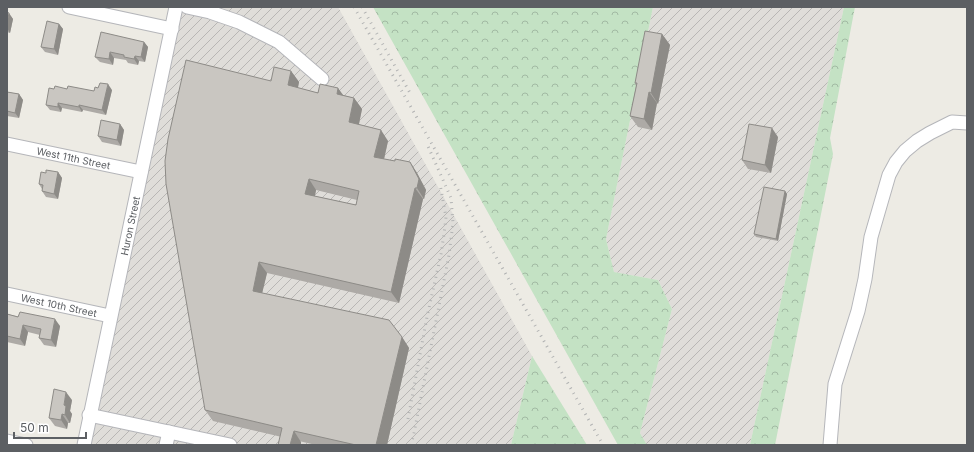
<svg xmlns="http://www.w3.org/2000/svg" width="974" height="452" font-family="Inter,sans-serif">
	<defs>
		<pattern id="industrial-furrows" width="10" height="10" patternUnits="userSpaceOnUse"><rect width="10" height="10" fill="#dfddd9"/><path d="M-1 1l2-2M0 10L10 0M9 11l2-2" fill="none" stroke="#b8b6b4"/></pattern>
		<pattern id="forest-crowns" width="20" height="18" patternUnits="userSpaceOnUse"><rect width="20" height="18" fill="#c4e2c4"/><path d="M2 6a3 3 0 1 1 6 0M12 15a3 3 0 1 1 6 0" fill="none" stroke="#a2baa3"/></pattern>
	</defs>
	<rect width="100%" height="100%" fill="#edebe4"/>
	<g fill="url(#industrial-furrows)">
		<polygon points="179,7 338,7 532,356 511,445 89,445"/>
		<polygon points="653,7 844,7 750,445 647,445 640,433 672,309 658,280 614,272 606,239"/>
	</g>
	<g fill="url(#forest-crowns)">
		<polygon points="373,7 653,7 606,239 614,272 658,280 672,309 640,433 647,445 618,445"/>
		<polygon points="844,7 855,7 830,138 833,154 775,445 750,445"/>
		<polygon points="532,356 587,445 511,445"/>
	</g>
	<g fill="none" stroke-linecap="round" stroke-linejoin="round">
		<defs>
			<g id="minor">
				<polyline points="69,7 172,29"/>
				<polyline points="187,7 210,12 239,22 279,42 322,79"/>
				<path id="s1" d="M7 144 141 172"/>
				<path id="s2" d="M7 294 110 316"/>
				<polyline points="89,415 230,445"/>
				<polyline points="7,441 26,445"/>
				<path id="s3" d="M84 445 176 7"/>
				<polyline points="166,445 169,432"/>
				<polyline points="830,445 835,384 858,311 865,279 871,237 889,175 896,162 905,151 917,141 930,133 952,122 967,123"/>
			</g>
		</defs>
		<use href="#minor" stroke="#b5b6ba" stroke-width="15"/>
		<use href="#minor" stroke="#fff" stroke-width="13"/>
		<g stroke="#b2b3b3" stroke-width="3" stroke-dasharray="1 5" stroke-linecap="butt">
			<polyline points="354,7 603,445"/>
			<polyline points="362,7 410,93"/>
			<polyline points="408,419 427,317 441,254 444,234 446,217 440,184"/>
			<polyline points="411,445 414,433 449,255 453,223 451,198 427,144"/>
		</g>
	</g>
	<g fill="#adaaa6" fill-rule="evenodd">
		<polygon points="7,12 13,19 10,33 7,32"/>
		<polygon points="59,24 63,29 58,55 45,52 41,47"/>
		<polygon points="662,34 670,45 658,104 657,103 652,130 638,127 630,116 636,86 635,83"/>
		<polygon points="144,42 148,47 145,62 139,61 138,65 128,63 126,60 114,58 113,65 100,62 95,57"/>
		<path d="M291 71 299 82 298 88 318 93 343 95 354 98 362 109 359 124 388 141 384 159 395 161 410 162 417 173 426 190 424 199H423L399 303 267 273 262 293 402 337 409 348 387 445H316L213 421 205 410ZM316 190 357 200 356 205 315 196Z"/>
		<polygon points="54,89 67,89 94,91 112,90 106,115 83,110 82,112 62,108 61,112 50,110 46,105"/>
		<polygon points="7,92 19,94 23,100 19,118 7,116"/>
		<polygon points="120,124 124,130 121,146 102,142 98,136"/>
		<polygon points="778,137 771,173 748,169 742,160"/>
		<polygon points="58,172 62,178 58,199 46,197 42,191 42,189 39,184 46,173"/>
		<polygon points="785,191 787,194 778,241 756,237 754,234"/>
		<polygon points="7,314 60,326 56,347 44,345 39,338 40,335 28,332 25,346 7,342"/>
		<polygon points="72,400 70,411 72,414 70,423 68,423 67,429 55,426 49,418"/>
	</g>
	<g fill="#8d8b87">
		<polygon points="9,13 13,19 10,33 7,28 7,24"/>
		<polygon points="59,24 63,29 58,55 54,49"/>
		<polygon points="662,34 670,45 658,104 651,93"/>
		<polygon points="144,42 148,47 145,62 141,57"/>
		<polygon points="110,52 114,58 113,65 109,59"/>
		<polygon points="135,56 139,61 138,65 134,59"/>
		<polygon points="291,71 299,82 296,96 288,85"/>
		<polygon points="108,84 112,90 106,115 102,110"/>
		<polygon points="338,88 346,99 337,94"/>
		<polygon points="649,92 657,103 652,130 644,119"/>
		<polygon points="19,94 23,100 19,118 15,113"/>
		<polygon points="354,98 362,109 357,133 349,122"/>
		<polygon points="58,103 62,108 61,112 58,107"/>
		<polygon points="79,105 83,110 82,112 79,107"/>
		<polygon points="120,124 124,130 121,146 117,140"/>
		<polygon points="772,128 778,137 771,173 765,165"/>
		<polygon points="381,130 388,141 382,168 374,157"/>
		<polygon points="410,162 417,173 426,190 424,199 417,188"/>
		<polygon points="58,172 62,178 58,199 54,194"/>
		<polygon points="309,179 316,190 313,205 305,194"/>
		<polygon points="415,188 423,199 399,303 391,292"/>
		<polygon points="785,191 787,194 778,241 776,239"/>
		<polygon points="259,262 267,273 260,302 253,291"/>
		<polygon points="55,319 60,326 56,347 51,340"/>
		<polygon points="23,325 28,332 25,346 20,339"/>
		<polygon points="402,337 409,348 387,445 376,445"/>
		<polygon points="66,392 72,400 70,411 72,414 70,423 65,415 64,405"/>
		<polygon points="62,414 68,423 67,429 61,420"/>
		<polygon points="294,431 301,442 301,445 290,445"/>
	</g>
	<g fill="#c9c6c1" stroke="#8d8b87" fill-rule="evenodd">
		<polygon points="7,12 9,13 7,24"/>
		<polygon points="47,21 59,24 54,49 41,47"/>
		<polygon points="645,31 662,34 651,93 649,92 644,119 630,116 637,83 635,83"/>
		<polygon points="101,32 144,42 141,57 135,56 134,59 124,57 124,55 110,52 109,59 95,57"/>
		<path d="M186 60 271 81 274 67 291 71 288 85 318 93 320 84 338 88 337 94 354 98 349 122 381 130 374 157 395 161V159L410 162 419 179 417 188H415L391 292 259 262 253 291 389 320 402 337 376 445H356L294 431 290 445H278L282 428 205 410 166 184 165 161 168 139ZM309 179 359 191 356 205 305 194Z"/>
		<polygon points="100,83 108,84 102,110 79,105 79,107 58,103 58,107 46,105 49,88 54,89 55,86 67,89 68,86 94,91 95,87 98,88"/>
		<polygon points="7,92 19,94 15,113 7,111"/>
		<polygon points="101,120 120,124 117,140 98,136"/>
		<polygon points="749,124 772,128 765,165 742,160"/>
		<polygon points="46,170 58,172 54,194 42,191 43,185 39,184 41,172 46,173"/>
		<polygon points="764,187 785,191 776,239 754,234"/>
		<polygon points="20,312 55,319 51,340 39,338 41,329 23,325 20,339 7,336 7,314 18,317"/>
		<polygon points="54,389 66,392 64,405 66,406 65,415 62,414 61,420 49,418"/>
	</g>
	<g text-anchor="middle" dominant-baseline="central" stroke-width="3" stroke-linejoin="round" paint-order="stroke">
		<g font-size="10" fill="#5c5f63" stroke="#fff">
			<text stroke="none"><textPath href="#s1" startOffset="68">West 11th Street</textPath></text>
			<text stroke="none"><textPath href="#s3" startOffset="224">Huron Street</textPath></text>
			<text stroke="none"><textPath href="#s2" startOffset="53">West 10th Street</textPath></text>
		</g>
	</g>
	<rect width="974" height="452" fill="none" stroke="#5c5f63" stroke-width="16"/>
	<path d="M14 432v6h72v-6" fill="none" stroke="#5c5f63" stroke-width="2"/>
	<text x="20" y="432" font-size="12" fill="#5c5f63" stroke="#ffffff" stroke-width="3" paint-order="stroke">50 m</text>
</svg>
